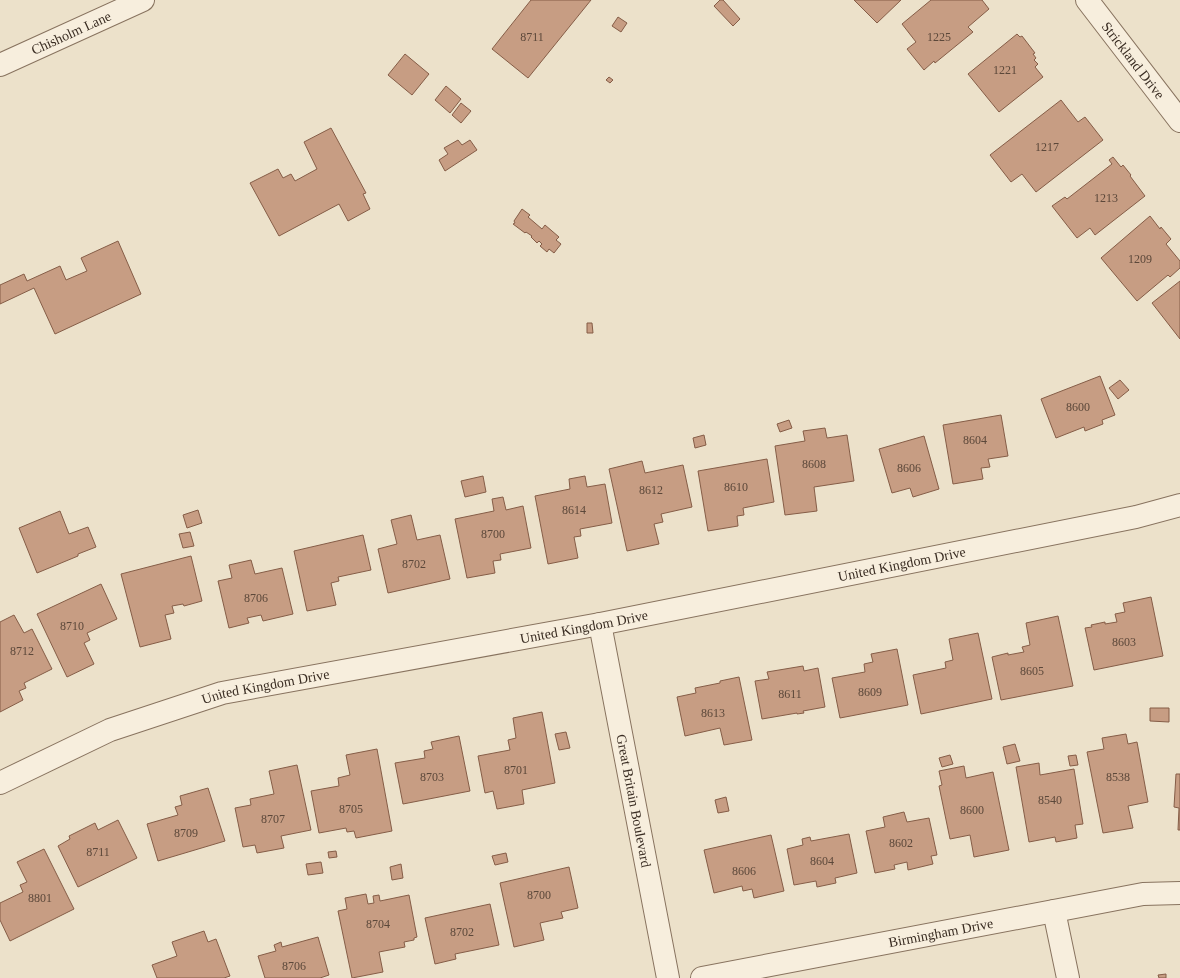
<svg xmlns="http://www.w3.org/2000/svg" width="1180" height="978" font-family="'Times New Roman',serif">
	<rect width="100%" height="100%" fill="#ece1ca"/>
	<g fill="#c79d83" stroke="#855d47">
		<polygon points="531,0 591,0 528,78 492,49"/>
		<polygon points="720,0 723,0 740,19 733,26 714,6"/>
		<polygon points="854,0 901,0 877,23"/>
		<polygon points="931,0 982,0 989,9 968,27 973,32 935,63 934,61 924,70 907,49 916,42 902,24"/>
		<polygon points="618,17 627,23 621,32 612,26"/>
		<polygon points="1017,34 1020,37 1022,36 1035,53 1033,54 1036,58 1034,60 1038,64 1035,67 1043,77 999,112 968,74"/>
		<polygon points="405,54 429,74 412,95 388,75"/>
		<polygon points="609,77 613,80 610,83 606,80"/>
		<polygon points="446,86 461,99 450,113 435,100"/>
		<polygon points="1061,100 1078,122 1085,117 1103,140 1036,192 1022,174 1011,182 990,155"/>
		<polygon points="461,103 471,111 461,123 452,115"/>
		<polygon points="331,128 366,193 363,194 370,209 348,221 339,204 279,236 250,183 278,169 283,178 291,174 295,181 317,169 304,142"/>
		<polygon points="458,140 462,145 470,140 477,150 445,171 439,160 448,154 444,148"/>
		<polygon points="1113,157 1121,167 1123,165 1131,175 1130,176 1145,196 1095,235 1090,228 1077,238 1052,206 1065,197 1067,199 1112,164 1109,160"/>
		<polygon points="522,209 530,215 528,217 542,229 545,225 559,237 556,240 561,244 554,253 549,249 547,252 540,246 542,244 539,241 537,243 531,237 532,236 526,232 525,233 513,224 515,223 514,221"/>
		<polygon points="1150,216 1160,229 1161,227 1171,239 1166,244 1180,261 1180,268 1170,277 1168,275 1137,301 1101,258"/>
		<polygon points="118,241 141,294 55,334 34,288 0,304 0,285 24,274 27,281 60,266 66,280 87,271 81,258"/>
		<polygon points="1180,281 1180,339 1152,303"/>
		<polygon points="587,323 592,323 593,333 587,333"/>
		<polygon points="1100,376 1115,415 1102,420 1103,424 1085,431 1084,427 1056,438 1041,399"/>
		<polygon points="1120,380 1129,390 1118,399 1109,388"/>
		<polygon points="1001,415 1008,456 988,459 990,467 981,468 983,479 953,484 943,425"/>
		<polygon points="789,420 792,428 780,432 777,424"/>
		<polygon points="825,428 827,438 847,435 854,481 814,487 817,511 785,515 775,446 805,441 803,431"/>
		<polygon points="704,435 706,445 695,448 693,438"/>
		<polygon points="924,436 939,489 913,497 910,488 892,493 879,449"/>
		<polygon points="767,459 774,502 743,508 744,515 737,516 738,526 708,531 698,471"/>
		<polygon points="642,461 645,473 683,465 692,507 661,514 663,522 654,524 659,544 627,551 609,469"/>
		<polygon points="483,476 486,492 465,497 461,481"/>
		<polygon points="585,476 587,487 605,484 612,523 580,529 581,536 574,537 578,558 548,564 535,496 570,489 569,479"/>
		<polygon points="503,497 506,510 523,506 531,548 500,554 501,560 493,561 495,573 467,578 455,519 494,511 492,499"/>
		<polygon points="198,510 202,523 187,528 183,515"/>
		<polygon points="60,511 69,534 88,527 96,547 78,554 78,556 37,573 19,528"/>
		<polygon points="411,515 417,540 440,535 450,579 388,593 378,549 397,544 391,520"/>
		<polygon points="190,532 194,546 183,548 179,534"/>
		<polygon points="363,535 371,570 338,577 339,581 331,583 336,605 307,611 294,551"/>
		<polygon points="191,556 202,601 184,606 183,604 172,606 174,613 165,615 171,639 140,647 121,574"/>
		<polygon points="251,560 255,574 282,568 293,614 263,621 261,615 247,618 249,623 229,628 218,581 232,578 229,565"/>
		<polygon points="101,584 117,619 87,633 90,640 84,643 94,664 67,677 37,614"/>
		<polygon points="1151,597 1163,656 1094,670 1085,628 1092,627 1091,625 1105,622 1105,624 1117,622 1115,614 1125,612 1123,603"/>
		<polygon points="14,615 24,633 32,629 52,669 24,683 26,688 19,691 23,700 0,712 0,622"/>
		<polygon points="1058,616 1073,686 1001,700 992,657 1008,653 1008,655 1024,652 1022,647 1030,645 1026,623"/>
		<polygon points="978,633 992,699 921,714 913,675 946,668 945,662 953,660 949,639"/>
		<polygon points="897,649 908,705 840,718 832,678 865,672 864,664 873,662 871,654"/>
		<polygon points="803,666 804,671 818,668 825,707 803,711 804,713 797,714 797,713 762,719 755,681 769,679 767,672"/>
		<polygon points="739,677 752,740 724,745 720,728 685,736 677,697 696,693 695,688 720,683 720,681"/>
		<polygon points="1150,708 1169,708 1169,722 1150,721"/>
		<polygon points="542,712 555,783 522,790 524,804 497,809 493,791 485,793 478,756 510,750 508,740 516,738 513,718"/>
		<polygon points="566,732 570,748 559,750 555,734"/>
		<polygon points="1126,734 1128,744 1137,742 1148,802 1128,806 1133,828 1103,833 1087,752 1104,749 1102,738"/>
		<polygon points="459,736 470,791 403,804 395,763 425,758 424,751 433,749 431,742"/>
		<polygon points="1015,744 1020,761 1007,764 1003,747"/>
		<polygon points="377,749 392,831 356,838 354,831 347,832 346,828 319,833 311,791 339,786 338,778 350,775 346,755"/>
		<polygon points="950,755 953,764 942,767 939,758"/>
		<polygon points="1076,755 1078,765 1070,766 1068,756"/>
		<polygon points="1039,763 1040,775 1074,769 1083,824 1075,825 1077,838 1056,842 1055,837 1029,842 1016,767"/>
		<polygon points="297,765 311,830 281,836 284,848 257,853 255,845 243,847 235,808 251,805 250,799 274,794 269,771"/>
		<polygon points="964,766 966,778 993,772 1009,850 974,857 970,835 950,839 939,786 942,785 939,771"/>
		<polygon points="1176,774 1180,774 1180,830 1178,830 1179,808 1174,807"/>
		<polygon points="208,788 225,841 158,861 147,824 178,815 175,807 182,805 180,796"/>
		<polygon points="726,797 729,811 718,813 715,800"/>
		<polygon points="904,812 907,822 929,818 937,855 931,856 933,864 908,870 907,862 894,865 895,869 875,873 866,831 885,827 883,817"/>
		<polygon points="118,820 137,858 78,887 58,846 70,839 69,836 95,823 98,830"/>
		<polygon points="849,834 857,873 835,878 836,883 817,887 816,881 794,885 787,849 803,845 802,839 810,837 811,841"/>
		<polygon points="771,835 784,891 754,898 752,889 743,891 742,886 714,893 704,850"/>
		<polygon points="44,849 74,909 10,941 0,920 0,903 23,892 20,885 27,882 17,862"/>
		<polygon points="336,851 337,857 329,858 328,852"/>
		<polygon points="506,853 508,862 495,865 492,856"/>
		<polygon points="321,862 323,873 308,875 306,864"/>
		<polygon points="401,864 403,878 392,880 390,867"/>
		<polygon points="569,867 578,908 561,912 563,918 540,923 544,940 514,947 500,883"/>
		<polygon points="366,894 368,904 374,903 373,896 379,895 380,901 409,895 417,937 414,938 414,940 404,942 405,947 379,952 383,972 352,978 338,911 347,909 345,898"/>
		<polygon points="490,904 499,945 455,954 456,959 435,964 425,918"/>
		<polygon points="204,931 208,942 216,939 230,976 224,978 157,978 152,965 177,956 172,942"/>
		<polygon points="318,937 329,975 320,978 265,978 258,956 276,951 274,945 281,942 282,947"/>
		<polygon points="1166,974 1166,978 1159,978 1158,975"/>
	</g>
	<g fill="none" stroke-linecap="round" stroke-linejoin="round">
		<defs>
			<g id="street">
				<path id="s1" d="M1087 0 1180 121"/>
				<path id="s2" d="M0 65 143 0"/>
				<path id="s3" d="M600 624 668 978"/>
				<path id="s4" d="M0 783 110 730 222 693 600 624 1136 517 1180 505"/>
				<polyline points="1054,911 1068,978"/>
				<path id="s5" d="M702 978 1143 894 1180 893"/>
			</g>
		</defs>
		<use href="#street" stroke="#88735f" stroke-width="24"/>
		<use href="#street" stroke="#f7eedd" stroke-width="22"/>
	</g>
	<g text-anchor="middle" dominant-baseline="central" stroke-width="4" stroke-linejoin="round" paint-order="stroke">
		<g font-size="12" fill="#5c483a">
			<text x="532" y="37">8711</text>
			<text x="939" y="37">1225</text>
			<text x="1005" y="70">1221</text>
			<text x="1047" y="147">1217</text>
			<text x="1106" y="198">1213</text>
			<text x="1140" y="259">1209</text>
			<text x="1078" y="407">8600</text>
			<text x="975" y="440">8604</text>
			<text x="814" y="464">8608</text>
			<text x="909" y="468">8606</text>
			<text x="736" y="487">8610</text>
			<text x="651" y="490">8612</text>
			<text x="574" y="510">8614</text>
			<text x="493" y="534">8700</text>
			<text x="414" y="564">8702</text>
			<text x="256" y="598">8706</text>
			<text x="72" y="626">8710</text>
			<text x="1124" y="642">8603</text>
			<text x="22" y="651">8712</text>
			<text x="1032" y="671">8605</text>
			<text x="870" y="692">8609</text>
			<text x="790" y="694">8611</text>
			<text x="713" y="713">8613</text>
			<text x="516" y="770">8701</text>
			<text x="432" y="777">8703</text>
			<text x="1118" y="777">8538</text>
			<text x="1050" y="800">8540</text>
			<text x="351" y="809">8705</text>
			<text x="972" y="810">8600</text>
			<text x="273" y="819">8707</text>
			<text x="186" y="833">8709</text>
			<text x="901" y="843">8602</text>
			<text x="98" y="852">8711</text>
			<text x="822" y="861">8604</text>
			<text x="744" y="871">8606</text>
			<text x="539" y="895">8700</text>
			<text x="40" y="898">8801</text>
			<text x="378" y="924">8704</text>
			<text x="462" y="932">8702</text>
			<text x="294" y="966">8706</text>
		</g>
		<g font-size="14" fill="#392c22" stroke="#f4ebd9">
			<text stroke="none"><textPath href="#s2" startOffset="78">Chisholm Lane</textPath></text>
			<text stroke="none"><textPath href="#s1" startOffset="76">Strickland Drive</textPath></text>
			<text stroke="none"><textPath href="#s4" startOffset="932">United Kingdom Drive</textPath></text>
			<text stroke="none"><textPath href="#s4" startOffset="608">United Kingdom Drive</textPath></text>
			<text stroke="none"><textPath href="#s4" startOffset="284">United Kingdom Drive</textPath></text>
			<text stroke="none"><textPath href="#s3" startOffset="180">Great Britain Boulevard</textPath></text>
			<text stroke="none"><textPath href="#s5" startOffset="243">Birmingham Drive</textPath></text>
		</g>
	</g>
</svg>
